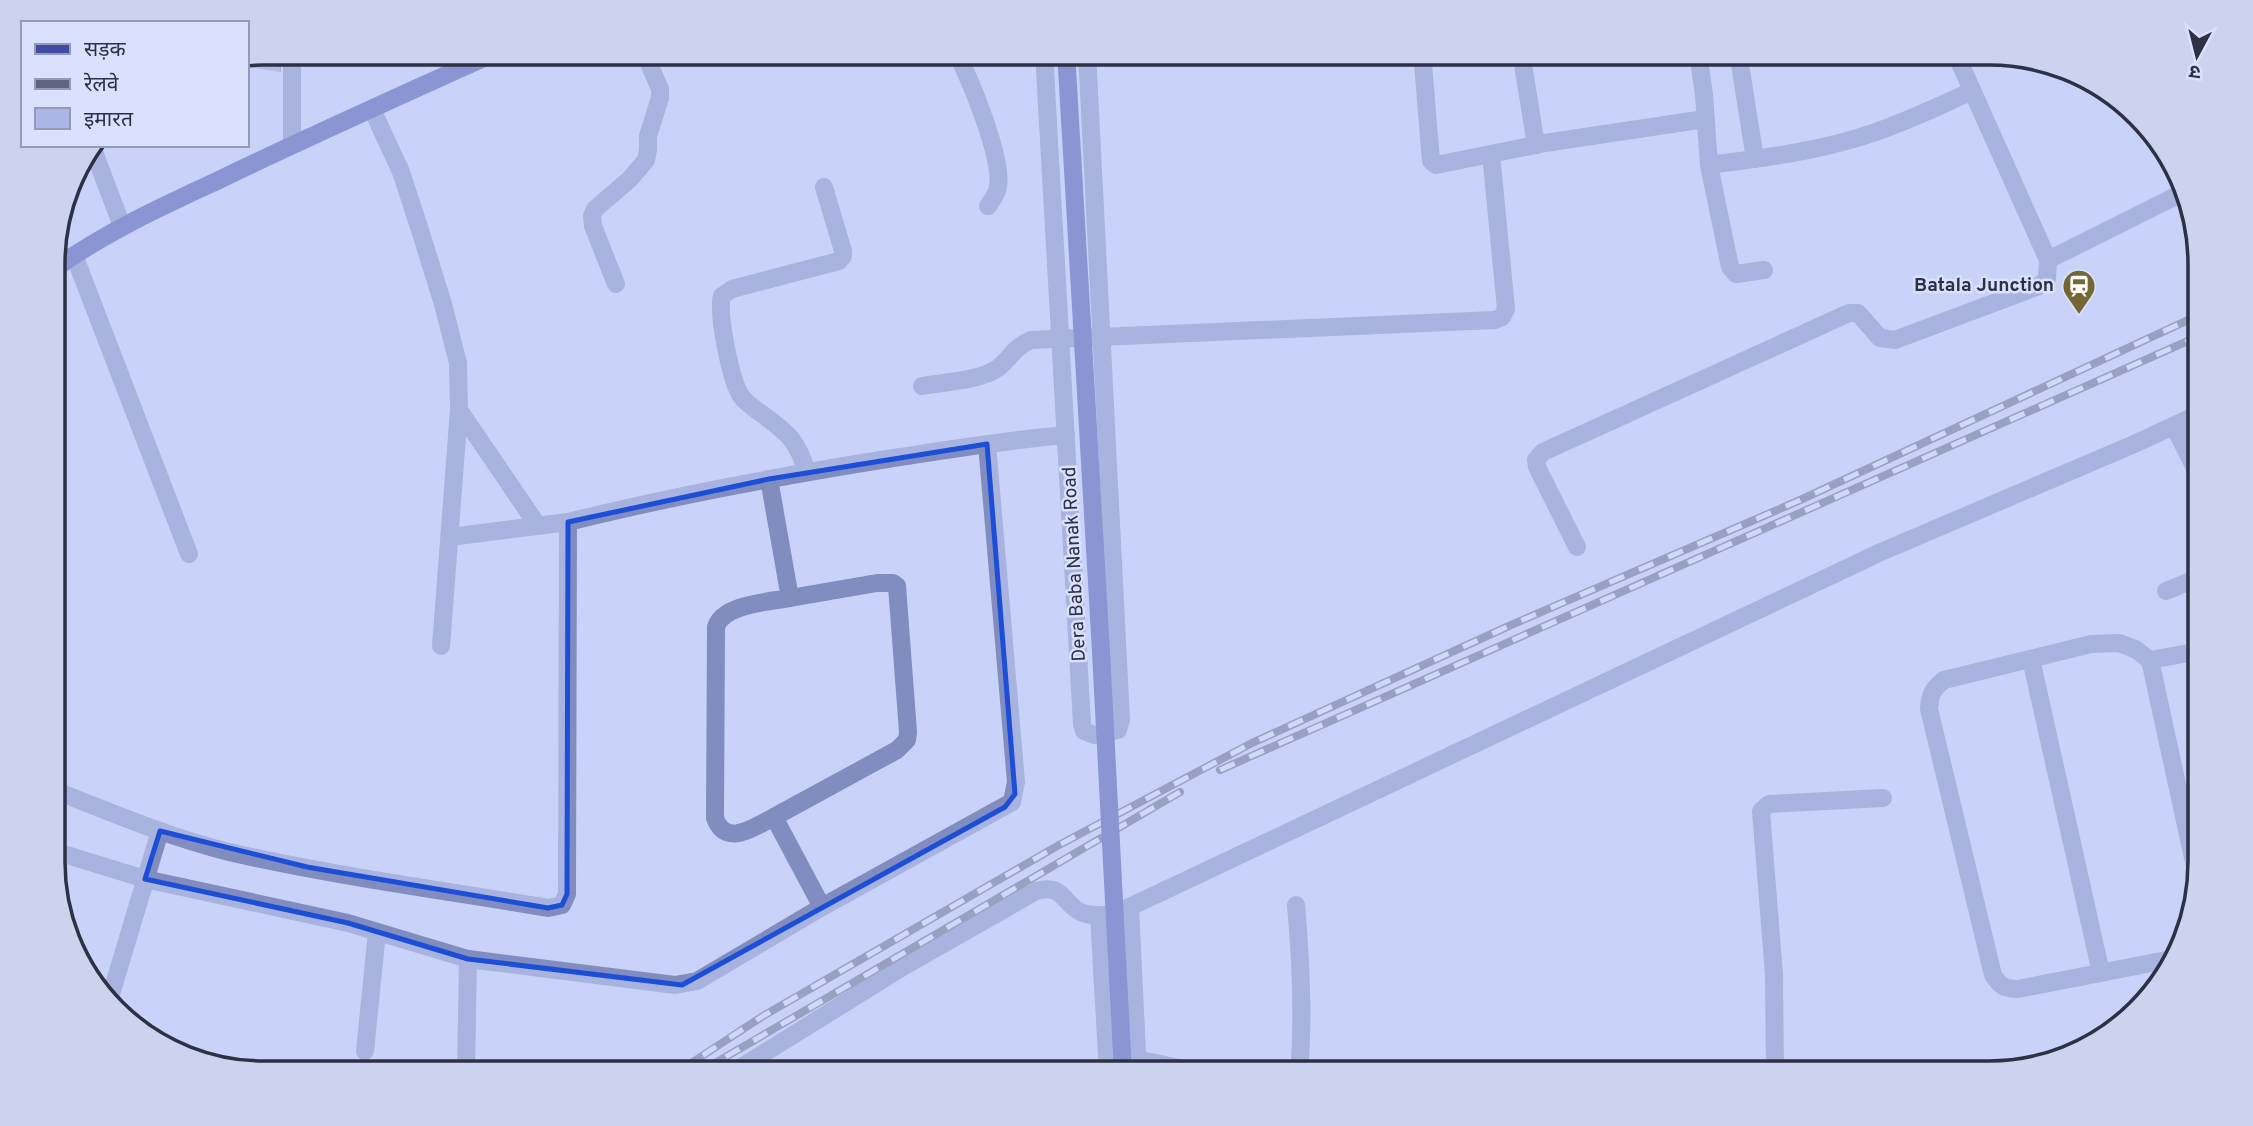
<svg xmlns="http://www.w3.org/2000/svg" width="2253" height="1126" font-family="Overpass,'Noto Sans Devanagari',sans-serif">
	<rect width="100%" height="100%" fill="#c9d3fa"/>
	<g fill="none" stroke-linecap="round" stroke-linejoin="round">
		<g stroke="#818dbf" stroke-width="18">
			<path d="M956 52C970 79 1003 158 998 187 997 194 992 200 988 206"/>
			<polyline points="1044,52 1082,724 1084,731 1094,735 1118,730 1121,720 1087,52"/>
			<polyline points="1422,52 1431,161 1436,165 1545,143 1705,119"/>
			<polyline points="1521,52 1536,145"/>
			<polyline points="1698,52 1704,95 1709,165 1730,267 1736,274 1764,270"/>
			<polyline points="1738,52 1755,159"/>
			<polyline points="372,109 401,172 420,230 443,304 458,363 459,410 441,646"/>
			<polyline points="292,145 292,52"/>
			<polyline points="92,147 122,226"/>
			<path d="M1709 165C1765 158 1820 151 1873 133 1907 121 1940 106 1972 91"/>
			<polyline points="74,255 189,554"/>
			<polyline points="2048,260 2182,193"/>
			<polyline points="616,284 593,226 592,216 595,209 630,179 646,160 648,150 648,136 660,98 660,89 644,52"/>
			<path d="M922 386C944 382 980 381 998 368 1011 358 1014 347 1031 340L1495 320 1502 317 1506 309 1491 154"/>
			<polyline points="459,410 538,526"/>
			<polyline points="2174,426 2199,476"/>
			<path d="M807 472C797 440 788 433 762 414 755 409 746 403 741 396 731 381 717 314 722 296L732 289 839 261 843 256V251L824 187"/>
			<path d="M769 479 790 598C769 602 723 604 716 627L715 818C726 848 754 827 774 817L822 907"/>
			<polyline points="450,537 568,522"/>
			<polyline points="1577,547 1537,467 1536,460 1543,452 1849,313 1858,313 1880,338 1895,340 2039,286 2047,279 2048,260 1955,52"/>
			<polyline points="2166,591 2200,577"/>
			<polyline points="2031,659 2101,973"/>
			<polyline points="2150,660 2197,876"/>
			<path d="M54 790C112 813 169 837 229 852 334 876 442 890 548 908L562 905 567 894 568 522C673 496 780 476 887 459 946 450 1006 440 1066 435"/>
			<polyline points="774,817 897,750 907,740 908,732 897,586 893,583 877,583 790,598"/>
			<polyline points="54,851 145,879 348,923 468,959 675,985 697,981 822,907 1012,802 1016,782 987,444"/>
			<path d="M1296 905C1301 961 1304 1017 1299 1073"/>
			<polyline points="1130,907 1138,1073"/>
			<polyline points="1099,915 1108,1073"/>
			<path d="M2177 958 2018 989C2005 989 2000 986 1993 975L1929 709C1930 695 1932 689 1944 680L2091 644 2119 643 2135 649 2150 660 2200 651"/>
			<polyline points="109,1001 160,831"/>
			<polyline points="365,1051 377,932"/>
			<polyline points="1127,1057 1203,1073"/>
			<polyline points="466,1073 468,959"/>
			<path d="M732 1073 901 968 1036 891C1065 883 1062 905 1083 913 1094 917 1106 915 1117 913L1881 552 2132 445 2199 414"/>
			<polyline points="1775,1073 1774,975 1761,811 1769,804 1883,798"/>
		</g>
		<g stroke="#404ba6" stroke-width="18">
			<polyline points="1066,52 1074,187"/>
			<path d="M53 270C105 232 163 206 221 179 312 135 404 94 497 52"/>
		</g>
		<defs>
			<g id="rail">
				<polyline points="1220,770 2199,336"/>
				<polyline points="676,1073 763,1016 1059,845 1252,743 1511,625 1798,501 2199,315"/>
				<polyline points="698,1073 1180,792"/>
			</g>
		</defs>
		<use href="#rail" stroke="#5f657f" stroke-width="8"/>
		<use href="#rail" stroke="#d9e1fe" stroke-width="5" stroke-dasharray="16" stroke-linecap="butt"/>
		<polyline stroke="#404ba6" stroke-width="18" points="1074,187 1101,652 1123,1073"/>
	</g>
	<polygon fill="#949dc7" points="264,52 281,52 281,72 247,67 247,56"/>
	<polygon fill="#7880a2" points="277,52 281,52 281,72 277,61"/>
	<polygon fill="#acb7e7" stroke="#7880a2" stroke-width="2" points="264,52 277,52 277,61 247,57 247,56"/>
	<path d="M0 0H2253V1126H0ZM987 444 1015 794 1005 807 682 985 468 959 348 923 145 879 160 831 307 867 548 908 562 905 567 894 568 522 769 479Z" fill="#c9d3fa" fill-opacity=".55" fill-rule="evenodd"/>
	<path fill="none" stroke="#1d4ed8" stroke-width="5" stroke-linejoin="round" d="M987 444 1015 794 1005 807 682 985 468 959 348 923 145 879 160 831 307 867 548 908 562 905 567 894 568 522 769 479Z"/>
	<defs>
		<symbol id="station-pin" viewBox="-11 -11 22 30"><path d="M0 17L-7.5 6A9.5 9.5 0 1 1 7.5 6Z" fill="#756734" stroke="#d9e1fe"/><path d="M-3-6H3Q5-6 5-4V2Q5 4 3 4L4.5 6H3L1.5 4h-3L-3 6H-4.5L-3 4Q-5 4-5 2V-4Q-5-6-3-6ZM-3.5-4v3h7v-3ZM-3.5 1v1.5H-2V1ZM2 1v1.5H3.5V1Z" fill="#fff"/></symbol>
	</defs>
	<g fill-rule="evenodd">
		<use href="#station-pin" x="2060" y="267" width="38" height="52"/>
	</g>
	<g text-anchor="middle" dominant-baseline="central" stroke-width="5" stroke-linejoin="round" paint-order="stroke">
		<g font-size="19" font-weight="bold" fill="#2d3144" stroke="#d9e1fe" text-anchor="end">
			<text x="2054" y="286">Batala Junction</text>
		</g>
		<g font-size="19" fill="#2d3144" stroke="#d9e1fe">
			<text transform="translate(1075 564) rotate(-93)">Dera Baba Nanak Road</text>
		</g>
	</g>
	<path d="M0 0H2253V1126H0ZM264 65H1989A199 199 0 0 1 2188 264V862A199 199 0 0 1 1989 1061H264A199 199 0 0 1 65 862V264A199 199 0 0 1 264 65Z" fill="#cbd3ef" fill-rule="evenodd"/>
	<path fill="none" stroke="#2d3144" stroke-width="3.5" d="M264 65H1989A199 199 0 0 1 2188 264V862A199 199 0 0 1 1989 1061H264A199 199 0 0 1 65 862V264A199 199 0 0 1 264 65Z"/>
	<rect x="21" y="21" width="228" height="126" fill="#d9e1fe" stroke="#949bb4" stroke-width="2"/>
	<rect x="35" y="44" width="35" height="10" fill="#404ba6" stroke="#949bb4" stroke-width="2"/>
	<text x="84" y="56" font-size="21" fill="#2d3144">सड़क</text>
	<rect x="35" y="79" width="35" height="10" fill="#5f657f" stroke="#949bb4" stroke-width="2"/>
	<text x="84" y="91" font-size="21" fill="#2d3144">रेलवे</text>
	<rect x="35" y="108" width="35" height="21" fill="#acb7e7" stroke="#949bb4" stroke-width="2"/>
	<text x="84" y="126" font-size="21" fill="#2d3144">इमारत</text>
	<g transform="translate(2197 56) rotate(187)" stroke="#d9e1fe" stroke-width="5" paint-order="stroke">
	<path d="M0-5L12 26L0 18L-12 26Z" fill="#2d3144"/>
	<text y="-10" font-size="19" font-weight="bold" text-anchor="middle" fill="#2d3144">उ</text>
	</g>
</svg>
